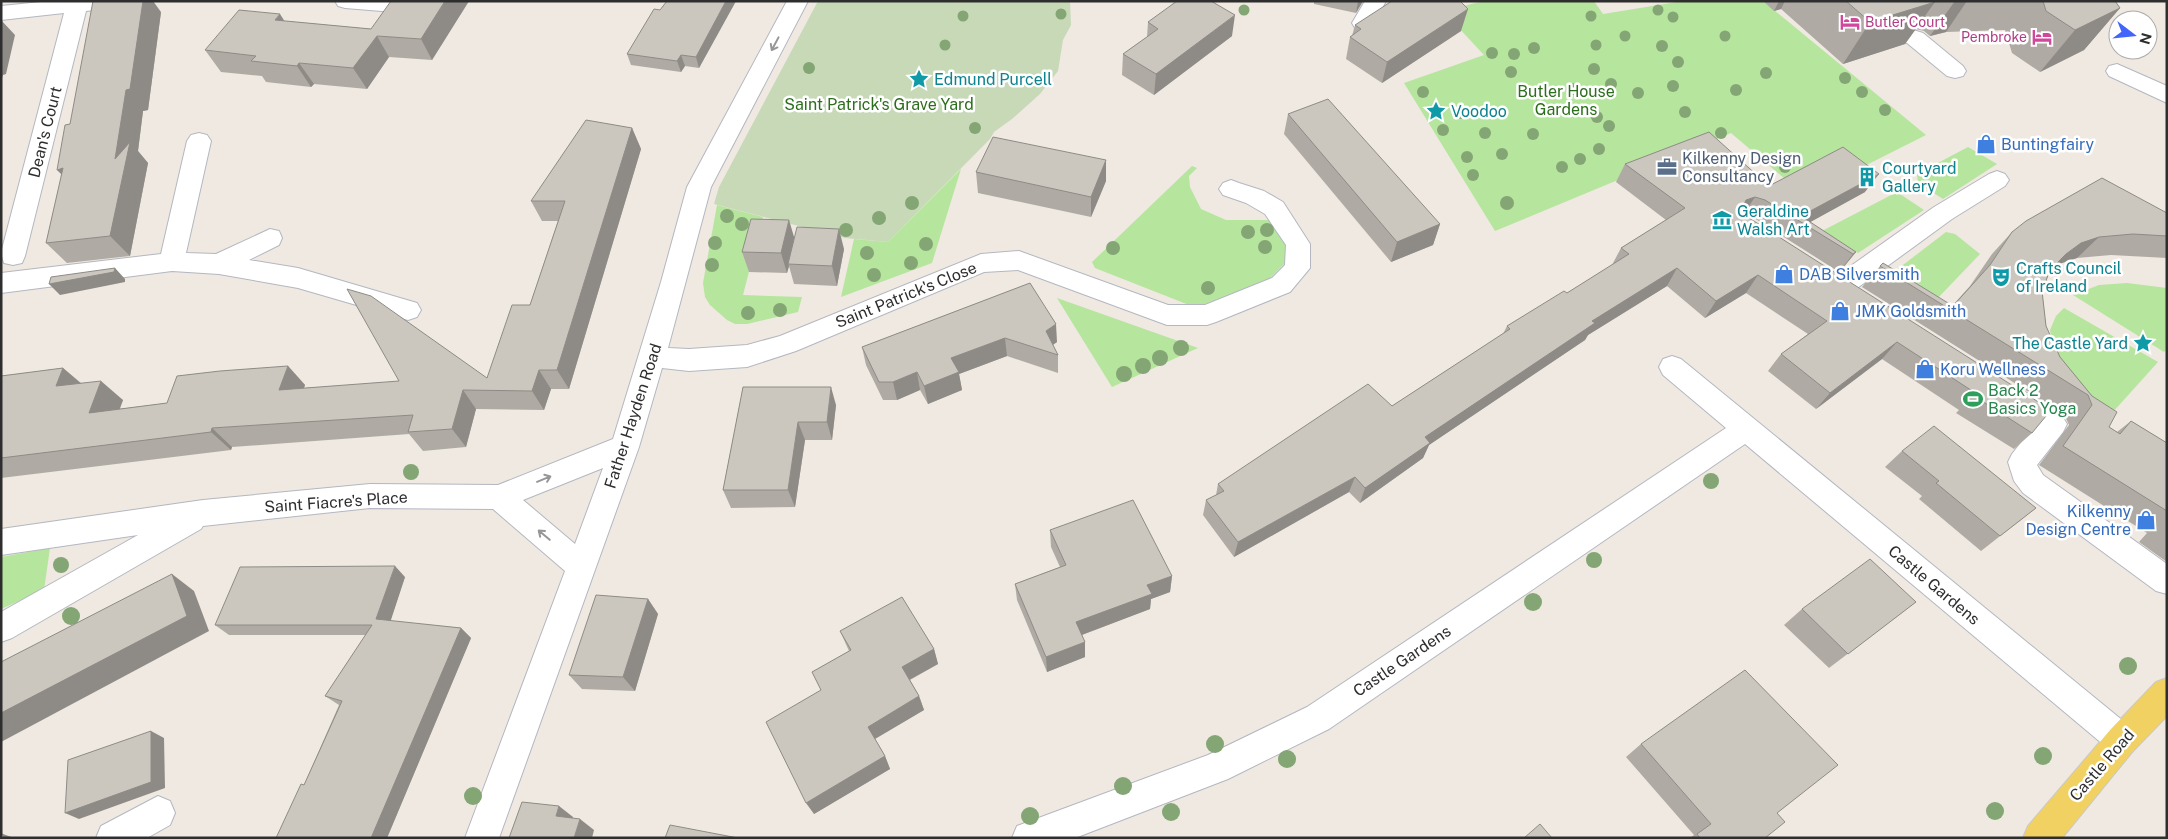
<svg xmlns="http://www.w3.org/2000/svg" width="2168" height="839" font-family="'Public Sans',sans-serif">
	<rect width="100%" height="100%" fill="#efe9e1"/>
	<g fill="#b6e59e">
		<polygon points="1484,1 1594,1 1603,14 1683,1 1763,1 1926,135 1805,196 1731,133 1495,231 1404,83 1484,55 1443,11"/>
		<polygon points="1968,147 1997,164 1943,199 1918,183 1917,174"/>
		<polygon points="1192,166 1197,168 1189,176 1190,187 1201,209 1226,220 1268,220 1279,225 1286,245 1285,263 1269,279 1205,304 1189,305 1095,268 1092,262"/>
		<polygon points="961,169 932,263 841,297 854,239 888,242"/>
		<polygon points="1897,192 1924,210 1858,253 1822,231"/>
		<polygon points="717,205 763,217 743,295 802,297 798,312 747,324 735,324 727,320 710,305 705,297 703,283"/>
		<polygon points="1946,232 1955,234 1980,254 1935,301 1886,278"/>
		<polygon points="2127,283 2167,288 2167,349 2164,352 2073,295 2099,285"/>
		<polygon points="1057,298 1198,348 1112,387"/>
		<polygon points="2064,308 2158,362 2112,413 2083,394 2054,353 2050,330 2056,316"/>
		<polygon points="50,548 44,590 1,609 1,557"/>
	</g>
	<polygon fill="#c8d9b8" points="818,1 1070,1 1071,25 1063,40 1058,71 1040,94 1012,119 994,132 990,139 888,242 845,238 714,204 719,187"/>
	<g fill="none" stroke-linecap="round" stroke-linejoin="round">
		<defs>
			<g id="minor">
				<polygon points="51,1 131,1 128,6 86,11 25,256 22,263 13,265 4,263 1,253 64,13 1,20 1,6"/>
				<polygon points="335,1 402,1 405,5 401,10 394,12 345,8 338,6"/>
				<path d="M787 1H808L711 187 668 348 689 349 747 345 780 336 981 254 1019 251 1168 305H1205L1272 278 1285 265 1286 245 1265 214 1246 203 1223 195 1219 189 1223 183 1231 180 1239 183 1264 191 1283 202 1310 244V268L1290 292 1216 322 1207 325H1167L1018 270 984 272 796 351 747 367 689 371 662 368 639 447 499 838H465L565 571 493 509 370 508 203 526 201 529 12 638 1 642V612L138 535 1 555V529L203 500 370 484 498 485 613 439 661 282 687 187ZM603 468 575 544 523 500Z"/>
				<polygon points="1365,1 1386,1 1371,28 1363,30 1355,28 1352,23"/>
				<polygon points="1897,25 1923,33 1963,66 1966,71 1963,76 1955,78 1947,76 1907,43 1889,37 1886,32 1889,27"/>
				<polygon points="2117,64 2167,86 2167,103 2109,76 2106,71 2109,66"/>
				<polygon points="199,133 207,135 211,141 186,253 216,254 270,229 279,231 282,238 279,245 249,260 298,268 417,303 421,310 417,317 408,320 298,288 219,274 172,271 1,293 1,273 161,254 187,141 191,135"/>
				<polygon points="1997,171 2005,174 2009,180 2005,186 1952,219 1849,294 1840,297 1831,294 1827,287 1831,280 1934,207 1989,174"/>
				<polygon points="1672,356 1681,359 2133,729 2138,740 2133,751 2122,756 2111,751 1745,444 1329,729 1228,779 1075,838 1012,838 1017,826 1208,755 1307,707 1726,428 1663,375 1659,367 1663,359"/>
				<path d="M2012 387C2028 392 2060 409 2067 424L2063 432 2037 465 2043 475 2167 564V594L2156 591 2023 493 2014 481 2008 462 2012 454 2034 426 2002 406 1998 398 2002 390Z"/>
				<polygon points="158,796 170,801 175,813 170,825 147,838 96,838 101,826"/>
			</g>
			<polygon id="major" points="2167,678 2167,716 2133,751 2062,838 2023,838 2028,826 2111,729 2156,682"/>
		</defs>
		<use href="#minor" stroke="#b4b7c1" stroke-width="2"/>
		<use href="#major" stroke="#c9c9c9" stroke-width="2"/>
		<use href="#minor" fill="#fff" fill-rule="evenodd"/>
		<use href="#major" fill="#f2d163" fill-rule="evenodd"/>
	</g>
	<g fill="#84a574">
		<circle cx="1244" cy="10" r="5.5"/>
		<circle cx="1658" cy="10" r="5.5"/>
		<circle cx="1061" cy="14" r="5.5"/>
		<circle cx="963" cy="16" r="5.5"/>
		<circle cx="1591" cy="16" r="5.5"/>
		<circle cx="1673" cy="17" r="5.5"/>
		<circle cx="1625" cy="36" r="5.5"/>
		<circle cx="1725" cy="36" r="5.5"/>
		<circle cx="945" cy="45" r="5.5"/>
		<circle cx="1596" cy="45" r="5.5"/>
		<circle cx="1662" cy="46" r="6"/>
		<circle cx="1534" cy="48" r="6"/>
		<circle cx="1492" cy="53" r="6"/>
		<circle cx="1514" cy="54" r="6"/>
		<circle cx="1678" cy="62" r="6"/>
		<circle cx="809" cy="68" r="6"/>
		<circle cx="1594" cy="69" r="6"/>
		<circle cx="1511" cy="72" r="6"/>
		<circle cx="1766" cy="73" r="6"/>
		<circle cx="1845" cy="78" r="6"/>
		<circle cx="1611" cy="84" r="6"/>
		<circle cx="1673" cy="86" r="6"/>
		<circle cx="1572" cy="89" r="6"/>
		<circle cx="1736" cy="90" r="6"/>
		<circle cx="1423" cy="92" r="6"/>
		<circle cx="1862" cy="92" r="6"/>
		<circle cx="1547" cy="93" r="6"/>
		<circle cx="1638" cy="93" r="6"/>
		<circle cx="1885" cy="110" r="6"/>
		<circle cx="1685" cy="112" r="6"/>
		<circle cx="1461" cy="113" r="6"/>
		<circle cx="1597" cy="117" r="6"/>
		<circle cx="1609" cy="126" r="6"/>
		<circle cx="975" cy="128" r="6"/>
		<circle cx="1443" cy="130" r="6"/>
		<circle cx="1485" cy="133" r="6"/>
		<circle cx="1721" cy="133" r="6"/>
		<circle cx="1533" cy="134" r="6"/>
		<circle cx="1599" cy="149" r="6"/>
		<circle cx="1502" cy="154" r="6"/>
		<circle cx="1467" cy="157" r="6"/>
		<circle cx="1580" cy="159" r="6"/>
		<circle cx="1562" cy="167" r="6"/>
		<circle cx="1785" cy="167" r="6"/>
		<circle cx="1473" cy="175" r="6"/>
		<circle cx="912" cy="203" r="7"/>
		<circle cx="1507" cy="203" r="7"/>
		<circle cx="727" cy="216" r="7"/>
		<circle cx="879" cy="218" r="7"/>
		<circle cx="742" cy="224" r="7"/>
		<circle cx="846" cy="230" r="7"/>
		<circle cx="1267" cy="230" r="7"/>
		<circle cx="1248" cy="232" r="7"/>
		<circle cx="715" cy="243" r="7"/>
		<circle cx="926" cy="244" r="7"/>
		<circle cx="1265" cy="247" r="7"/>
		<circle cx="1113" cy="248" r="7"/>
		<circle cx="867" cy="253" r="7"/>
		<circle cx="911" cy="263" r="7"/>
		<circle cx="712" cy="265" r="7"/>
		<circle cx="874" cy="275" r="7"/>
		<circle cx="1208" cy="288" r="7"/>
		<circle cx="780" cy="310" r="7"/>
		<circle cx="748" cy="313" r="7"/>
		<circle cx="1181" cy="348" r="8"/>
		<circle cx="1160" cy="358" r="8"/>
		<circle cx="1143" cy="366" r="8"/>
		<circle cx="1124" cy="374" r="8"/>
		<circle cx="411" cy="472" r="8"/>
		<circle cx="1711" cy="481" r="8"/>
		<circle cx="1594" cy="560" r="8"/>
		<circle cx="61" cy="565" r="8"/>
		<circle cx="1533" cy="602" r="9"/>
		<circle cx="71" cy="616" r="9"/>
		<circle cx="2128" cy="666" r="9"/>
		<circle cx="1215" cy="744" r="9"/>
		<circle cx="2043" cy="756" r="9"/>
		<circle cx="1287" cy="759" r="9"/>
		<circle cx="1123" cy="786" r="9"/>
		<circle cx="473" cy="796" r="9"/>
		<circle cx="1995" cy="811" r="9"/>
		<circle cx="1171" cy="812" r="9"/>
		<circle cx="1030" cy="816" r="9"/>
	</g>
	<g fill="#afaba4">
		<polygon points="469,1 432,60 389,57 367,89 314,84 311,87 266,82 262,76 221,72 205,50 284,21 371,29"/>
		<polygon points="736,1 699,68 685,66 681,72 631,65 627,54 660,10"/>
		<polygon points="1314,1 1363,1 1356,13 1314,4"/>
		<polygon points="1763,1 2115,1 2120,8 2084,50 2040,72 2012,53 2005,30 1946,32 1930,36 1924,31 1916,29 1905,44 1843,64 1781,9 1774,11"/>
		<polygon points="161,12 148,110 143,111 138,151 148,163 130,256 67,263 46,243 62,174 70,124"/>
		<polygon points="1148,22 1232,36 1154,95 1122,75 1123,54 1147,37"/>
		<polygon points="1355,25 1461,31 1382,83 1346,59 1350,37 1352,36"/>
		<polygon points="1288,114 1440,224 1433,245 1391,262 1284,134"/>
		<polygon points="632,128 641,149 569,389 551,389 544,410 476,409 466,447 423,451 409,434 232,447 231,450 1,478 1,376 63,368 81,383 123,400 119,409 167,403 288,366 305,385 304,388 487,378 530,305 558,221 542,221 531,201"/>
		<polygon points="1106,160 1106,181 1091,217 978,193 976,172"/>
		<polygon points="1625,164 1769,186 1865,192 1810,222 1856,252 1842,269 1839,272 1754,218 1746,216 2032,433 2014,449 1956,413 1959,410 1882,359 1816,409 1768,371 1781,354 1808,334 1746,293 1705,318 1667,286 1588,335 1585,340 1429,445 1423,458 1360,503 1349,492 1234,557 1203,515 1206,500 1216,495 1218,484 1392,406 1503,334 1507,326 1567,293 1612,265 1621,248 1666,220 1616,182"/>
		<polygon points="2167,213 2167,258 2111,255 2077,258 2059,264 2050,271 2042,291 2046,326 2060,357 2092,396 2109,427 2117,432 2131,421 2167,443 2167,562 2139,542 2147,533 2039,465 2069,425 2064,414 1862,287 1880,266 1952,306 1970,286 1992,254 2012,232"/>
		<polygon points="794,239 844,249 837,286 794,284 789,266 787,273 749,272 742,252"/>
		<polygon points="1030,283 1057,342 1053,345 1058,355 1058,373 1007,356 959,374 962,390 928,404 920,390 897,400 883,400 866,365 862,347"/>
		<polygon points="743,387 836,405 832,440 805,440 795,507 731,508 723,490"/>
		<polygon points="1902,451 2036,508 1981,551 1919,499 1922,496 1885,467"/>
		<polygon points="1050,530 1172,576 1170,592 1151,599 1150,609 1082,635 1085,657 1047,672 1017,600 1015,584 1060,567 1051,547"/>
		<polygon points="405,577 390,621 461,628 471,638 387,838 276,838 304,785 339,705 325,696 366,635 229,635 215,625"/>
		<polygon points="648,599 658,614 635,691 582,689 569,675"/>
		<polygon points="1916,602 1829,668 1784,625 1802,609"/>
		<polygon points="840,631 934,649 938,664 910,680 919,696 924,710 875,739 885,756 890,769 814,814 821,690 812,672 849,651"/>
		<polygon points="1641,744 1777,813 1765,838 1690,838 1694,835 1626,757"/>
	</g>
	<g fill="#8e8b86">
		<polygon points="143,1 153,1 161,12 148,110 143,111 138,151 148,163 130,256 110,236 115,159 126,90"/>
		<polygon points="445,1 469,1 432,60 421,39"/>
		<polygon points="726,1 736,1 699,68 696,57"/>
		<polygon points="1358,1 1363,1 1356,13"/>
		<polygon points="1779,1 1785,1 1781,9 1774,11"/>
		<polygon points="1955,1 1967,1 1946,32 1930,36"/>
		<polygon points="1935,2 1905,44 1843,64 1870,22"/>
		<polygon points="2120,8 2084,50 2040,72 2075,30"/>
		<polygon points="1468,9 1461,31 1382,83 1387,62"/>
		<polygon points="280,14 294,36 275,20"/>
		<polygon points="1235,15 1232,36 1154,95 1156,74"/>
		<polygon points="1,20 15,35 6,74 3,75 1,81"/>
		<polygon points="377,36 389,57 367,89 353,68"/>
		<polygon points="681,55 685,66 681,72 677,61"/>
		<polygon points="299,63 314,84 311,87 297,66"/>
		<polygon points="632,128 641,149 569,389 557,370"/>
		<polygon points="1106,160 1106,181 1091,217 1091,197"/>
		<polygon points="63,168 77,190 57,170"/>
		<polygon points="1879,174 1865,192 1805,225 1801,216"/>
		<polygon points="1755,197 1743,215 1734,218 1746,200"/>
		<polygon points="789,220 795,240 788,264 789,266 787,273 781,253"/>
		<polygon points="1440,224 1433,245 1391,262 1397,242"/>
		<polygon points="839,229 844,249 837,286 832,266"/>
		<polygon points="2099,237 2077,258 2059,264 2045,275 2066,254 2081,243"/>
		<polygon points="1856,252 1842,269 1839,272 1853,254"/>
		<polygon points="115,268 125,279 125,282 60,295 49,284"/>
		<polygon points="1677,268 1667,286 1588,335 1585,340 1429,445 1423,458 1360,503 1365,488 1425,437 1592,321"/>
		<polygon points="1758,275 1746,293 1705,318 1716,301"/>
		<polygon points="1056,324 1057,342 1046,349 1046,331"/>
		<polygon points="1005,338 1007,356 959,374 962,390 928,404 924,386 951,358"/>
		<polygon points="1897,342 1882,359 1816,409 1830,393"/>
		<polygon points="288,366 305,385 297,408 279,390"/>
		<polygon points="63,368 85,387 56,386"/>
		<polygon points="539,370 551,389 544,410 532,391"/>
		<polygon points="917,372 920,390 897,400 893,382"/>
		<polygon points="101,381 123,400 112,431 89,413"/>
		<polygon points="831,387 836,405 832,440 827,422"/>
		<polygon points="463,390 476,409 466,447 452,429"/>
		<polygon points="798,422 805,440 795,507 788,490"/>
		<polygon points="212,428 232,447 231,450 211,432"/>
		<polygon points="1355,477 1349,492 1234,557 1238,542"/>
		<polygon points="395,566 405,577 388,629 376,619"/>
		<polygon points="172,574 194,591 209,631 1,742 1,713"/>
		<polygon points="1172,576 1170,592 1151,599 1150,609 1076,637 1076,622 1147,585"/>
		<polygon points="648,599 658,614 635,691 623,677"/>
		<polygon points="461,628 471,638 387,838 371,838"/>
		<polygon points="1085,642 1085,657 1047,672 1046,657"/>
		<polygon points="934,649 938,664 907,681 902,667"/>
		<polygon points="919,696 924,710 873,740 868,727"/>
		<polygon points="151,731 164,738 165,788 79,819 65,813"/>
		<polygon points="885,756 890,769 814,814 806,803"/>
		<polygon points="559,806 573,817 570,827 556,816"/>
		<polygon points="580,819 594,830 592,838 574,838"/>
		<polygon points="3,834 14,838 4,838"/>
	</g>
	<g fill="#cbc7bf" stroke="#8e8b86">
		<polygon points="93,1 143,1 130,89 126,90 115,159 130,142 110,236 46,243 63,168 57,170 65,125 70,124"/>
		<polygon points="391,1 445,1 421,39 377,36 353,68 299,63 297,66 251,61 256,56 205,50 239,10 280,14 275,20 371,29"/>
		<polygon points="667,1 726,1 696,57 681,55 677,61 627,54 654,9 660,10"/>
		<polygon points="1177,1 1211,1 1235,15 1156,74 1123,54 1158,29 1148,22"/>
		<polygon points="1392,1 1460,1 1468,9 1387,62 1350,37 1361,29 1355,25"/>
		<polygon points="1846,1 1933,1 1935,2 1870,22"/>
		<polygon points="2043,1 2115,1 2120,8 2075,30 2046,11"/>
		<polygon points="1328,99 1440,224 1397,242 1288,114"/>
		<polygon points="586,120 632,128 557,370 539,370 532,391 463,390 452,429 408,432 413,415 212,428 211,432 1,458 1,376 63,368 56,386 101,381 89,413 167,403 177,376 220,371 288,366 279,390 399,381 347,289 371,296 487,378 512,305 530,305 565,201 531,201"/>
		<polygon points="1709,132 1769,186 1843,147 1879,174 1801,216 1856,252 1853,254 1765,200 1755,197 1746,200 1742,209 1746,216 2051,410 2032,433 1974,396 1977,394 1897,342 1830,393 1781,354 1827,321 1758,275 1716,301 1677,268 1592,321 1595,323 1425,437 1430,443 1365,488 1355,477 1238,542 1206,500 1224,491 1218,484 1368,384 1392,406 1510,329 1507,326 1564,291 1567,293 1629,254 1621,248 1685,208 1625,164"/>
		<polygon points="993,137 1106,160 1091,197 976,172"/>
		<polygon points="2102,178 2167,213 2167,236 2133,234 2099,237 2081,243 2066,254 2050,270 2042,291 2046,326 2060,357 2092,396 2117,412 2109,427 2120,434 2131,421 2167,443 2167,511 2063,446 2092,405 2088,395 1880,266 1883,263 1953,306 1990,265 2012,232 2026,221"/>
		<polygon points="751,219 789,220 781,253 742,252"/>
		<polygon points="797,227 839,229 832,266 788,264"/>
		<polygon points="115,268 114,272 49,284 51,277"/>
		<polygon points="1030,283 1056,324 1046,331 1058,355 1005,338 951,358 959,372 924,386 917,372 893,382 879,382 862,347"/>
		<polygon points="743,387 831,387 827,422 798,422 788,490 723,490"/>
		<polygon points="1934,426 2036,508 2000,536 1936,483 1939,481 1902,451"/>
		<polygon points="1133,500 1172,576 1147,585 1152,594 1076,622 1085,642 1046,657 1015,584 1066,565 1050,530"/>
		<polygon points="1870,559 1916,602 1848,654 1802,609"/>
		<polygon points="395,566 376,619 461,628 371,838 276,838 301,784 304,785 342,701 325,696 372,625 215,625 240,567"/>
		<polygon points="172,574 187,616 1,713 1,662"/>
		<polygon points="596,595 648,599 623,677 569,675"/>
		<polygon points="902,597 934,649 902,667 919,696 868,727 885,756 806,803 766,722 821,690 812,672 851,650 840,631"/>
		<polygon points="1745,670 1838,765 1777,813 1785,822 1765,838 1700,838 1697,834 1711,824 1641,744"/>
		<polygon points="151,731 151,782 65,813 68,760"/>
		<polygon points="522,802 559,806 556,816 580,819 574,838 509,838"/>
		<polygon points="1540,824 1552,838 1524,838"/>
		<polygon points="670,825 738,838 665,838"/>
		<polygon points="3,834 4,838 1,838 1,835"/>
	</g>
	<defs><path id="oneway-shaft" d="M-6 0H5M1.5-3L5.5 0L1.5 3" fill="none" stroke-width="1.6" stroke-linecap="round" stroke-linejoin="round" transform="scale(1.25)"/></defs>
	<g stroke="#969696">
		<use href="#oneway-shaft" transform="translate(775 44) rotate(118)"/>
		<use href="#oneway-shaft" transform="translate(544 479) rotate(-22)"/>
		<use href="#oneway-shaft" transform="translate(544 535) rotate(-140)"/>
	</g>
	<defs>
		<symbol id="hotel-bare" viewBox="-9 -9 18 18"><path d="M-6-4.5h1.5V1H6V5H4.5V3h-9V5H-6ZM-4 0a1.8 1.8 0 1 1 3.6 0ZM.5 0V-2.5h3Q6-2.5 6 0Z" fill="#d1479c" stroke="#fff" stroke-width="2.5" paint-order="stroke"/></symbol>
		<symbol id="sight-bare" viewBox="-9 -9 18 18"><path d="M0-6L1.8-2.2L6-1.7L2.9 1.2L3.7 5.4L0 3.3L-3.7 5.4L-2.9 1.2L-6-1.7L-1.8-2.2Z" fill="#0f9aa8" stroke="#fff" stroke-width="2.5" paint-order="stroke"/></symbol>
		<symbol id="shop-bare" viewBox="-9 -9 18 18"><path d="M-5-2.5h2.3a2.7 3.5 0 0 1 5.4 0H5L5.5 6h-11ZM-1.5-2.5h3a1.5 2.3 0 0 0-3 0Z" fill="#3f7fe0" stroke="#fff" stroke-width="2.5" paint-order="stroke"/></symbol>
		<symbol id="office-bare" viewBox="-9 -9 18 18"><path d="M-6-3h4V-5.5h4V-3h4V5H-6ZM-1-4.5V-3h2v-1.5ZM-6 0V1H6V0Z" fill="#5c6f8a" stroke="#fff" stroke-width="2.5" paint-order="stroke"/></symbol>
		<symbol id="building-bare" viewBox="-9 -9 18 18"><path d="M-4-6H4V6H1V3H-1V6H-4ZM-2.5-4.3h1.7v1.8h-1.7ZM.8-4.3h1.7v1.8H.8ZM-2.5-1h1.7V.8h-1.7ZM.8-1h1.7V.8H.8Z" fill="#0f9aa8" stroke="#fff" stroke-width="2.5" paint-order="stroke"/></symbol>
		<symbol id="museum-bare" viewBox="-9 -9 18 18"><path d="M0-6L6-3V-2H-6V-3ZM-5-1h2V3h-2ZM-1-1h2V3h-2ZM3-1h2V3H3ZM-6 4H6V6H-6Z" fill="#0f9aa8" stroke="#fff" stroke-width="2.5" paint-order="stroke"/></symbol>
		<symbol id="theatre-bare" viewBox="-9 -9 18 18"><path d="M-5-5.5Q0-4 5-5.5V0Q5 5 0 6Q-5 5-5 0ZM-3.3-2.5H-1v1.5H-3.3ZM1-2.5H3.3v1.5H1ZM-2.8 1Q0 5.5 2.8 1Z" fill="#0f9aa8" stroke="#fff" stroke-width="2.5" paint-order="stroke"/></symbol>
		<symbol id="stadium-bare" viewBox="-9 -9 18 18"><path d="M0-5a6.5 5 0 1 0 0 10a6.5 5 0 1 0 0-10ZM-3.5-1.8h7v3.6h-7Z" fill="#2e9e5b" stroke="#fff" stroke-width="2.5" paint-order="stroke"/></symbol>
	</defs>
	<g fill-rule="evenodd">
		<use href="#hotel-bare" x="1836" y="8" width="28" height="28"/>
		<use href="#hotel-bare" x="2028" y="23" width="28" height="28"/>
		<use href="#sight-bare" x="905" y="65" width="28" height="28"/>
		<use href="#sight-bare" x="1422" y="97" width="28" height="28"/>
		<use href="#shop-bare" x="1972" y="130" width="28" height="28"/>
		<use href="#office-bare" x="1653" y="153" width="28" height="28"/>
		<use href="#building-bare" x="1853" y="163" width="28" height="28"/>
		<use href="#museum-bare" x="1708" y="206" width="28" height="28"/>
		<use href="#shop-bare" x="1770" y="260" width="28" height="28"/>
		<use href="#theatre-bare" x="1987" y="263" width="28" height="28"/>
		<use href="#shop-bare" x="1826" y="297" width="28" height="28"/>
		<use href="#sight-bare" x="2129" y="329" width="28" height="28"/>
		<use href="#shop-bare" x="1911" y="355" width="28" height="28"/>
		<use href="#stadium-bare" x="1959" y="385" width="28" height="28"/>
		<use href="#shop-bare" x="2132" y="506" width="28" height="28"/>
	</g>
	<g text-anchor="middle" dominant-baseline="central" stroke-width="5" stroke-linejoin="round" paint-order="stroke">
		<g font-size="14" fill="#b23c85" stroke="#fff" text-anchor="start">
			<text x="1865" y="22">Butler Court</text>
			<text x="2027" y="37" text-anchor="end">Pembroke</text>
		</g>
		<g font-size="16" fill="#0d838f" stroke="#fff" text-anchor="start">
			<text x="934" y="79">Edmund Purcell</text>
			<text x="1451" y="111">Voodoo</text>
			<text x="1882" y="168">Courtyard<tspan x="1882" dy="18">Gallery</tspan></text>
			<text x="1737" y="211">Geraldine<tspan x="1737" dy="18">Walsh Art</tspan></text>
			<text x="2016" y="268">Crafts Council<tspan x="2016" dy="18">of Ireland</tspan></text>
			<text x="2128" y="343" text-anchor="end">The Castle Yard</text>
		</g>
		<g font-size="16" fill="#2c6e1b" stroke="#fff">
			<text x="1566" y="91">Butler House<tspan x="1566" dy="18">Gardens</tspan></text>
			<text x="879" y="104">Saint Patrick's Grave Yard</text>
		</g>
		<g font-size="16" fill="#2e2e2e" stroke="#fff">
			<text transform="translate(45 132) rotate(-76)">Dean's Court</text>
			<text transform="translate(906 295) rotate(-22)">Saint Patrick's Close</text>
			<text transform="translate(633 416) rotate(-72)">Father Hayden Road</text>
			<text transform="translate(336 502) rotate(-4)">Saint Fiacre's Place</text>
			<text transform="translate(1934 585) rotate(40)">Castle Gardens</text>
			<text transform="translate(1402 661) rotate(-34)">Castle Gardens</text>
			<text transform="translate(2102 765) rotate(-49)">Castle Road</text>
		</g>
		<g font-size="16" fill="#366cbe" stroke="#fff" text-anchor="start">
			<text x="2001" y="144">Buntingfairy</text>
			<text x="1799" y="274">DAB Silversmith</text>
			<text x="1855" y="311">JMK Goldsmith</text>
			<text x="1940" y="369">Koru Wellness</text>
			<text x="2131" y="511" text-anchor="end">Kilkenny<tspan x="2131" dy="18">Design Centre</tspan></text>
		</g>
		<g font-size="16" fill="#4e5e75" stroke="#fff" text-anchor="start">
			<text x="1682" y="158">Kilkenny Design<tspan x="1682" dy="18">Consultancy</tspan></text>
		</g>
		<g font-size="16" fill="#27864d" stroke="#fff" text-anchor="start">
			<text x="1988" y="390">Back 2<tspan x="1988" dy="18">Basics Yoga</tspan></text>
		</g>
	</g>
	<rect width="2168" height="839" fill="none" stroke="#2e2e2e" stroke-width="5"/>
	<g transform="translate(2133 35) rotate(106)"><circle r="24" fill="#ffffff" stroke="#ababab"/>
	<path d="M0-4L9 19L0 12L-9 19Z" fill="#4264fb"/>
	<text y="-8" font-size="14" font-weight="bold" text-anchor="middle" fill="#2e2e2e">N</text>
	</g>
</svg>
